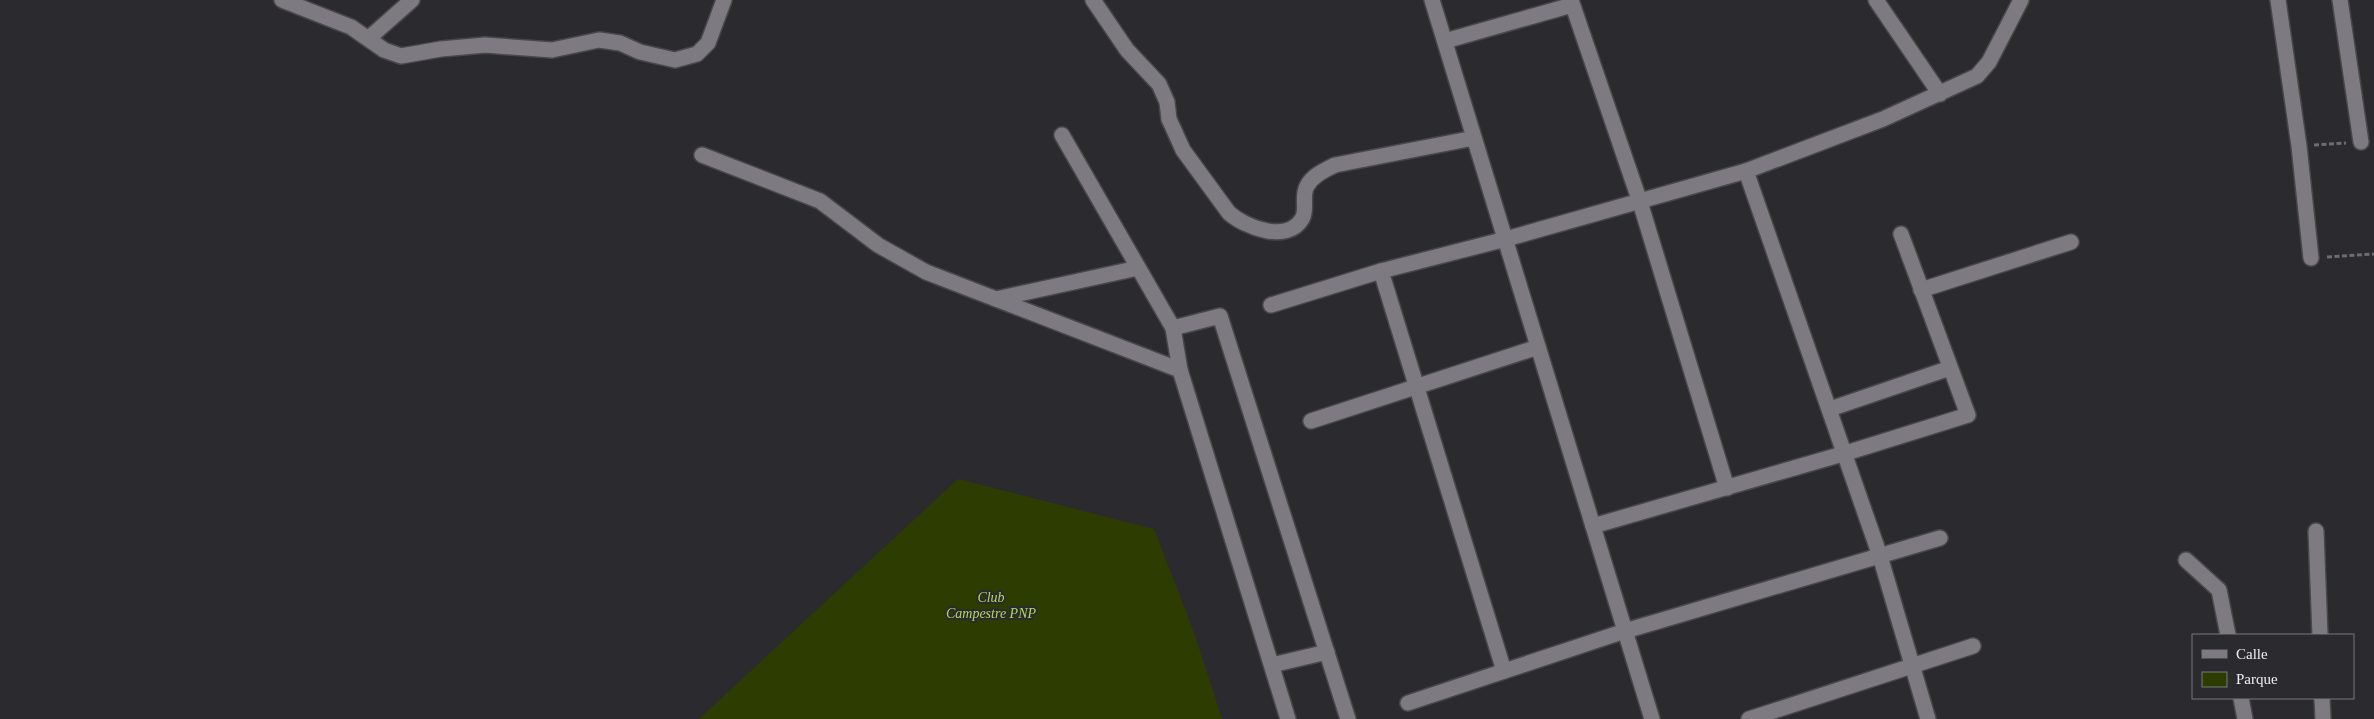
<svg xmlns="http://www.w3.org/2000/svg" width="2374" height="719" font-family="'Times New Roman',serif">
	<rect width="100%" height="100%" fill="#2b2a2f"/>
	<polygon fill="#2d3d02" points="958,479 1154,529 1195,635 1222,719 699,719"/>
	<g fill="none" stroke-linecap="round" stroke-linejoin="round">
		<defs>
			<g id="minor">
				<polyline points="282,0 351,27 384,50 401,56 441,49 485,45 552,50 599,40 620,43 640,52 675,60 697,54 708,43 724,0"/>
				<path d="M1093 0 1127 50 1159 84 1167 102 1169 119 1183 150 1229 213C1245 227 1287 244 1302 219 1308 209 1301 197 1307 186 1313 175 1325 170 1335 165L1474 138"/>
				<polyline points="1432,0 1652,719"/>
				<polyline points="1571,0 1640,202 1727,488"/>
				<polyline points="1876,0 1940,94"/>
				<polyline points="2278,0 2299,146 2311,258"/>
				<polyline points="2340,0 2361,142"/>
				<polyline points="369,38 412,0"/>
				<polyline points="1445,41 1572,5"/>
				<polyline points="1062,135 1173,328 1180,370"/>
				<polyline points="702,155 820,201 878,245 926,272 1180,370 1288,719"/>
				<polyline points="1746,171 1880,556 1928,719"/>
				<polyline points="1381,271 1504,671"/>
				<polyline points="1921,290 2071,242"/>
				<polyline points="996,299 1138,268"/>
				<polyline points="1271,305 1381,271 1506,239 1746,171 1883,119 1977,76 1989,62 2021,0"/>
				<polyline points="1173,328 1220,316 1348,719"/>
				<polyline points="1830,409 1950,368"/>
				<polyline points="1311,421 1538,347"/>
				<polyline points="1593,526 1846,453 1968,415 1901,234"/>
				<polyline points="2316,531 2320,635"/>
				<polyline points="2186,560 2219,590 2228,635"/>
				<polyline points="1272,665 1327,652"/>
				<polyline points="2241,698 2245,719"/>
				<polyline points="2322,698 2323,719"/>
				<polyline points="1408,703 1625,631 1940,538"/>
				<polyline points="1749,719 1973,646"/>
			</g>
		</defs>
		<use href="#minor" stroke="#48474b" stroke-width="18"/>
		<g stroke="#6d6c70" stroke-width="3" stroke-dasharray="5 2.5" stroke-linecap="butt">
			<polyline points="2314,145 2346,143"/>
			<polyline points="2327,257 2374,254"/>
		</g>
		<use href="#minor" stroke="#7d7b81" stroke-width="15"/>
	</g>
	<g text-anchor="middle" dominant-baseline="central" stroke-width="4" stroke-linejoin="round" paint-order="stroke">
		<g font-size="14" font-style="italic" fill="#b0d85e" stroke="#2b2a2f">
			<text x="991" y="597">Club<tspan x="991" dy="16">Campestre PNP</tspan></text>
		</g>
	</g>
	<rect x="2192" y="634" width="162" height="65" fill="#2b2a2f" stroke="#79787c"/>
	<rect x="2202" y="650" width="25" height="8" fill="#7d7b81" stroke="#79787c"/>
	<text x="2236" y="659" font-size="15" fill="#eeedf0">Calle</text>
	<rect x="2202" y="672" width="25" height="15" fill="#2d3d02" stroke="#79787c"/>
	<text x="2236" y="684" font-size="15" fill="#eeedf0">Parque</text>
</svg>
